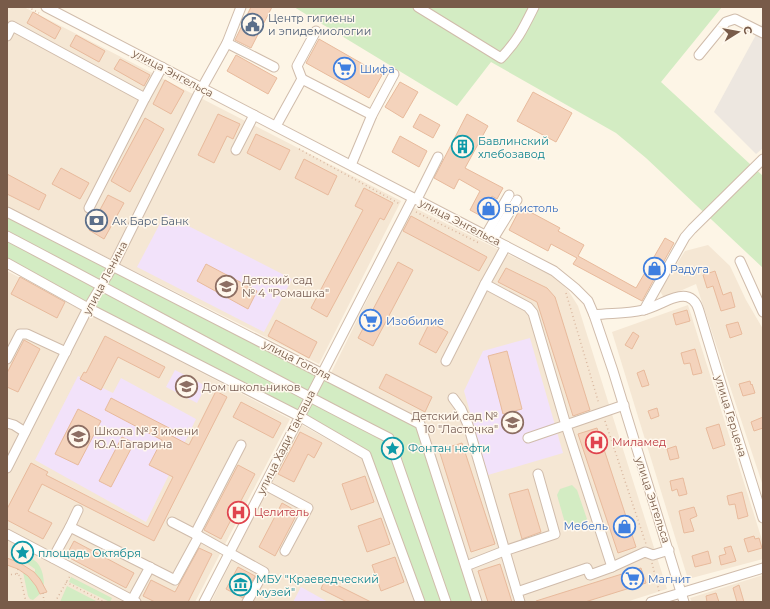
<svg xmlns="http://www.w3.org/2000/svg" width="770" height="609" font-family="Montserrat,sans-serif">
	<rect width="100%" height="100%" fill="#fdf5e6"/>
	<g fill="#f5e7d4">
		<polygon points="7,7 24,7 401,201 319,364 7,207"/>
		<polygon points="413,207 554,277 568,290 578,306 667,589 626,602 483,602 423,421 331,373"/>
		<polygon points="708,245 730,266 746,300 763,329 763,486 696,284 664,298 660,291 685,251"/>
		<polygon points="7,271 290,419 195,602 7,602"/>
		<polygon points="688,305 763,543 763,559 688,579 612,332"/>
		<polygon points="300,424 363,459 414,602 211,602"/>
		<polygon points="763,575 763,602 692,602 690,598"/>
	</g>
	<polygon fill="#ede7e0" points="763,22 763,148 756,154 714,112"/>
	<g fill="#f2e2fa">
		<polygon points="165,214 292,279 264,332 137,267"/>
		<polygon points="530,338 563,453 488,475 464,391 483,351"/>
		<polygon points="175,370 206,386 197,403 166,387"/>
		<polygon points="78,376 113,393 121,378 196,419 146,522 35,460"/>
		<polygon points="301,587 328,602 293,602"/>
	</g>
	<g fill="#d3ecc3">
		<polygon points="294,7 722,7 661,82 763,176 763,268 646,158 616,133 491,62 457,106"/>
		<polygon points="7,212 420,424 477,602 420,602 366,455 7,263"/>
		<path d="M572 485 577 490 587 519C585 526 575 530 568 528L565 523 557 495 560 489Z"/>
		<path d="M25 558C40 557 44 574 44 585L34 572 35 571V569L22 560Z"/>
		<path d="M23 572C30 578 37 585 40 594L33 600 30 599 28 596Z"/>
		<polygon points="71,577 112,598 110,602 69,582"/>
		<polygon points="67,586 98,602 60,602"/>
	</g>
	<g fill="#f4d3bc" stroke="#e8ba9c">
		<polygon points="251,7 272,7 251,48 235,40"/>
		<polygon points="33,12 61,28 55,39 27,23"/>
		<polygon points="76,35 105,51 99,62 70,46"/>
		<polygon points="319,39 382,75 369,98 306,63"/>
		<polygon points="236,55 277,78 268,94 227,71"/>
		<polygon points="120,59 150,75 144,86 114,69"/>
		<polygon points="165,80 184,91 171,114 153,104"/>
		<polygon points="400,82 418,92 403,118 385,107"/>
		<polygon points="533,92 572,113 556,142 517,121"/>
		<polygon points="218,114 240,124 233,139 227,136 214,163 198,155"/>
		<polygon points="420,114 440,125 433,138 413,127"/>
		<polygon points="467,114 488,126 465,168 503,188 497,199 492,196 481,216 470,210 480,191 459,179 454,189 434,178"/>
		<polygon points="145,118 164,129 130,192 111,181"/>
		<polygon points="256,134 290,150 280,170 247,153"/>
		<polygon points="400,136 427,151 419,167 392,152"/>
		<polygon points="304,159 337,176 328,195 295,178"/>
		<polygon points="61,168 89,183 80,199 52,184"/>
		<polygon points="7,174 46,195 39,210 7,194"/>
		<polygon points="364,188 393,203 384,220 380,218 327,317 311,308 363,210 355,206"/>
		<polygon points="108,195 124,203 104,239 89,230"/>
		<polygon points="521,207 560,228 558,231 584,245 578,256 636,288 665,238 674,243 642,301 573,264 577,258 551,244 548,251 509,230"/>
		<polygon points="411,216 487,257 479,271 403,231"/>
		<polygon points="398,262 413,270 373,346 358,338"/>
		<polygon points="206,264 257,291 248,309 197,281"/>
		<polygon points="506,268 547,288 555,297 590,410 573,416 537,302 498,282"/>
		<polygon points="715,271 723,295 731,292 735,307 721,311 713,286 707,288 703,275"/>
		<polygon points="20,277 65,302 57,318 11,294"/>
		<polygon points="687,310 690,321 676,325 673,314"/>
		<polygon points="276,320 317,342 309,358 268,336"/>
		<polygon points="430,322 448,332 436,353 419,344"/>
		<polygon points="738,322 742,334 730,338 726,325"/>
		<polygon points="633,332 639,336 632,349 625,345"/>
		<polygon points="105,336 165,367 159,378 118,357 101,390 80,379 84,372 86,373"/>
		<polygon points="24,340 40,349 18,392 7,387 7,373"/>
		<polygon points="695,349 702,373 693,375 690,363 684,364 681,353"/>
		<polygon points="507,351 522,409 503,414 488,356"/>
		<polygon points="644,370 649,385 642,387 637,373"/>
		<polygon points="386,374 432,397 425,412 379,388"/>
		<polygon points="750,381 751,385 752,384 755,393 743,396 739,384"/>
		<polygon points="216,391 227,397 154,541 42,484 28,511 52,523 43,539 7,520 7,509 31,463 48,472 46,475 148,527 173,477 149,465 162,440 105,410 111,398 173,430 170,435 189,445"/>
		<polygon points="241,402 281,423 273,438 233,417"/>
		<polygon points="657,408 659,416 651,419 648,411"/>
		<polygon points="78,409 101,421 78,465 55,454"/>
		<polygon points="763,417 763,428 754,431 751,422"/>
		<polygon points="719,424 725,445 713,449 706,428"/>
		<polygon points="597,428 636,547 618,553 578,434"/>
		<polygon points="300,432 322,443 314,458 308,454 294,482 278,474"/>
		<polygon points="122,437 134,443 111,487 99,481"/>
		<polygon points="462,443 495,544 471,552 439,450"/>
		<polygon points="676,446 679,458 670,460 667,449"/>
		<polygon points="238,465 255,474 221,539 204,530"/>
		<polygon points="365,476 374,502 351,510 342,484"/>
		<polygon points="683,478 687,494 679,496 677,489 672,491 670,481"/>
		<polygon points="528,489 541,532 522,539 509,494"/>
		<polygon points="742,492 748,516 738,519 735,504 729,505 727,496"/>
		<polygon points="282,503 298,512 275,556 259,547"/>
		<polygon points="694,507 697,516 690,519 694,531 684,533 679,511"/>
		<polygon points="381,518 390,544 367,552 358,526"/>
		<polygon points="754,536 755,539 759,538 762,548 748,552 744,539"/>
		<polygon points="74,541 134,573 126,588 66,556"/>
		<polygon points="731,546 736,561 721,565 719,556 726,554 724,548"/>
		<polygon points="199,548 212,554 188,602 155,602 143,596 151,580 175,592"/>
		<polygon points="708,551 711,563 695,567 692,556"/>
		<polygon points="395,557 404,582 381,591 372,565"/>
		<polygon points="7,558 20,563 34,572 40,579 47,592 40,594 36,586 28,576 18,569 7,565"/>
		<polygon points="500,564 512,602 488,602 478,571"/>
		<polygon points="238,567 255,576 243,598 226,589"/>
		<polygon points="641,568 646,583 585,602 537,602 536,601"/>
		<polygon points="325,579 371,602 347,602 321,589"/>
		<polygon points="739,585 744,602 737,602 733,588"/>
		<polygon points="716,593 719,602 707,602 706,596"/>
	</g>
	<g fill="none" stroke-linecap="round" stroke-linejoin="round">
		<defs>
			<g id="minor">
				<polyline points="46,7 477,231 554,271 575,288 588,301 594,315 613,371 684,602"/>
				<path d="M418 7 501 58C518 40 523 29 534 7"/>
				<polyline points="7,36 12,26 145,98 162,67"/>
				<polyline points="227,43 274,67"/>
				<polyline points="699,55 726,22 735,19 763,33"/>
				<polyline points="302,79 297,66 316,31"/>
				<polyline points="276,126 302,79 372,115"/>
				<polyline points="236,150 254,115"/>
				<polyline points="351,165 372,115 394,74"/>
				<polyline points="417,199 438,157"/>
				<polyline points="89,208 145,98"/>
				<polyline points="7,212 420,424 477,602"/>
				<polyline points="486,235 509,195"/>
				<path d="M7 236C135 303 261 373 389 438L446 602"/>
				<polyline points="493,239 517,200"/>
				<polyline points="506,246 485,284 528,307 533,313 566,425 528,438"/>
				<polyline points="740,261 763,312"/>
				<polyline points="7,263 88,308 299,416 366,455 420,602"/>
				<polyline points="644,310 685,237 692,229 763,159"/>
				<path d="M594 315C610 313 627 314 643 310 656 308 675 293 688 297 696 300 698 307 700 314L723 390 763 518"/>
				<polyline points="7,359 20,334 27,334 66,352"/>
				<polyline points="446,361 485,284"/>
				<polyline points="453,398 461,409 468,425 517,592"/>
				<polyline points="624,405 566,425 612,567 645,552 653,555 669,550"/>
				<polyline points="7,423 14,425 25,432"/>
				<polyline points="7,468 88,308 113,266 198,95 227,43 241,7"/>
				<polyline points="265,485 308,508 285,551"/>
				<polyline points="172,522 199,536"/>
				<polyline points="70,527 78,510"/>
				<polyline points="7,534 136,602"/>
				<polyline points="195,534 241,445"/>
				<polyline points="53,558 70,527 175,580 199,536 264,572 247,602"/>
				<polyline points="466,566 504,551 555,534 538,474"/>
				<polyline points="132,600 150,567"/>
				<polyline points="204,602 413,198"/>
				<polyline points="520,602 517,592 587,568 590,575 612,567"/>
				<polyline points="651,602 763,568"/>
			</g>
		</defs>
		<use href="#minor" stroke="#d0bcab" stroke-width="11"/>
		<g stroke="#d9b79f" stroke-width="1.5" stroke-dasharray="1 3" stroke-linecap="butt">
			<polyline points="28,7 39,13"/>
			<polyline points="299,149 400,204"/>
			<polyline points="416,212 479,243"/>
			<polyline points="566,293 599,404"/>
			<polyline points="605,421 646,544"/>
			<polyline points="19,562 24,552"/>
			<polyline points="652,563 659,591"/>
			<polyline points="17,574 18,569"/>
			<polyline points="7,575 17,574 20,576 26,602"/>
			<polyline points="66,582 104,602"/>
			<polyline points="43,593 44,602"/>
			<polyline points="55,602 70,576"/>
		</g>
		<use href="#minor" stroke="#fff" stroke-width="9"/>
	</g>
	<defs>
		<symbol id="civic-ring" viewBox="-11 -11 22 22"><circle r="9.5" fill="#fff8ed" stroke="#5c6f8a" stroke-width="1.5"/><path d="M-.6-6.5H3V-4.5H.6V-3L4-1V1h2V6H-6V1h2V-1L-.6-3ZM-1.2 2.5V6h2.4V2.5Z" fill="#5c6f8a"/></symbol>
		<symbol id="supermarket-ring" viewBox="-11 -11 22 22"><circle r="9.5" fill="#fff8ed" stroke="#3f7fe0" stroke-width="1.5"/><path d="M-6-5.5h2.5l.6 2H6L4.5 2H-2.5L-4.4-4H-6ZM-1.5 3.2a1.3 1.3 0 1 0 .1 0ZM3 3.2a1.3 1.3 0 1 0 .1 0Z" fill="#3f7fe0"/></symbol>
		<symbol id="building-ring" viewBox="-11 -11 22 22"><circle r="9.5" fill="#fff8ed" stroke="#0f9aa8" stroke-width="1.5"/><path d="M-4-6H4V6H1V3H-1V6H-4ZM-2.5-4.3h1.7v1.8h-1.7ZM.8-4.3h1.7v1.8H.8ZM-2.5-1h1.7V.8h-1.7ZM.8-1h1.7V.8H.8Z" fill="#0f9aa8"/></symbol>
		<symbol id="shop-ring" viewBox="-11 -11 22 22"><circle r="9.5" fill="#fff8ed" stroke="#3f7fe0" stroke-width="1.5"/><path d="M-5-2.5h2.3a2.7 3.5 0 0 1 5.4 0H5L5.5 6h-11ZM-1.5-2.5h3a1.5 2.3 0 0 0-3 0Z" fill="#3f7fe0"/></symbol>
		<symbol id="bank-ring" viewBox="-11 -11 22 22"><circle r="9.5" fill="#fff8ed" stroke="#5c6f8a" stroke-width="1.5"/><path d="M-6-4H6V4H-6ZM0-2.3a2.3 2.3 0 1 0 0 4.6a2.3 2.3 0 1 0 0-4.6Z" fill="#5c6f8a"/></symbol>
		<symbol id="school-ring" viewBox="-11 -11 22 22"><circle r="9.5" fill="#fff8ed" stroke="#8d6e63" stroke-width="1.5"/><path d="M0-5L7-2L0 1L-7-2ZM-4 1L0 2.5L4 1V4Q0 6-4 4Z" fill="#8d6e63"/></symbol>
		<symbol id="hospital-ring" viewBox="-11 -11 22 22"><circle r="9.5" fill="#fff8ed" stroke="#e0444e" stroke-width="1.5"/><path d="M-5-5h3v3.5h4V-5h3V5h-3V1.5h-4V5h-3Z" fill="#e0444e"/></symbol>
		<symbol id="sight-ring" viewBox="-11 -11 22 22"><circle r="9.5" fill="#fff8ed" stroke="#0f9aa8" stroke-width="1.5"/><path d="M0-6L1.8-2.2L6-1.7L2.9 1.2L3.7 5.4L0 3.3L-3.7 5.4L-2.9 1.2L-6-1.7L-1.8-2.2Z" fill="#0f9aa8"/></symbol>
		<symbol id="museum-ring" viewBox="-11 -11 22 22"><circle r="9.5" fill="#fff8ed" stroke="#0f9aa8" stroke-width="1.5"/><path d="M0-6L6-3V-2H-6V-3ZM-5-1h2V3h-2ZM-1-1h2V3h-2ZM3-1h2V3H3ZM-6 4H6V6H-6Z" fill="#0f9aa8"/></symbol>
	</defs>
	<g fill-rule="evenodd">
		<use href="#civic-ring" x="240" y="12" width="25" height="25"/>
		<use href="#supermarket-ring" x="332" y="56" width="25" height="25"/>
		<use href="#building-ring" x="450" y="134" width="25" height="25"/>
		<use href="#shop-ring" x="476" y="196" width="25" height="25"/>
		<use href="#bank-ring" x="84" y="208" width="25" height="25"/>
		<use href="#shop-ring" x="642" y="256" width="25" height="25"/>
		<use href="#school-ring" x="214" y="274" width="25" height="25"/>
		<use href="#supermarket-ring" x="358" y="308" width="25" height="25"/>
		<use href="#school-ring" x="174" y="374" width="25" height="25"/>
		<use href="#school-ring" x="500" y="410" width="25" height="25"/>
		<use href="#school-ring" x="66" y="424" width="25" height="25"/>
		<use href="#hospital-ring" x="584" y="430" width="25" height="25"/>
		<use href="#sight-ring" x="380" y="436" width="25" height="25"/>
		<use href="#hospital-ring" x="226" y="500" width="25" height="25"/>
		<use href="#shop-ring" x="612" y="514" width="25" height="25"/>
		<use href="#sight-ring" x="10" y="540" width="25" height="25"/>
		<use href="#supermarket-ring" x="620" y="566" width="25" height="25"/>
		<use href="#museum-ring" x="228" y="572" width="25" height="25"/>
	</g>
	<g text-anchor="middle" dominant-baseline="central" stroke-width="3" stroke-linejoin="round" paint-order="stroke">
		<g font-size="11" fill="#4e5e75" stroke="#fff8ed" text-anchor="start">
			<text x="268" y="18">Центр гигиены<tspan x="268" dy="13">и эпидемиологии</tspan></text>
			<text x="112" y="221">Ак Барс Банк</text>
		</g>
		<g font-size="11" fill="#366cbe" stroke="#fff8ed" text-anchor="start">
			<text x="360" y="69">Шифа</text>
			<text x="504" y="208">Бристоль</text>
			<text x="670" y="269">Радуга</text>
			<text x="386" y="321">Изобилие</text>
			<text x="608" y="526" text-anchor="end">Мебель</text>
			<text x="648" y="579">Магнит</text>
		</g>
		<g font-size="11" fill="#785b49" stroke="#fff8ed">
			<text transform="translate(173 73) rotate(28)">улица Энгельса</text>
			<text transform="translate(460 222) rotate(27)">улица Энгельса</text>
			<text transform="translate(105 278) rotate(-62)">улица Ленина</text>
			<text transform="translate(297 360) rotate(27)">улица Гоголя</text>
			<text transform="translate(731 416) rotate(73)">улица Герцена</text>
			<text transform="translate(286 442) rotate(-63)">улица Хади Такташа</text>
			<text transform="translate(653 500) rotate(72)">улица Энгельса</text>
		</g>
		<g font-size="11" fill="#0d838f" stroke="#fff8ed" text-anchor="start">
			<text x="478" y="141">Бавлинский<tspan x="478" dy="13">хлебозавод</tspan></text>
			<text x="408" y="448">Фонтан нефти</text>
			<text x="38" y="553">площадь Октября</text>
			<text x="256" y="579">МБУ "Краеведческий<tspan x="256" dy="13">музей"</tspan></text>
		</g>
		<g font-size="11" fill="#785e54" stroke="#fff8ed" text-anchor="start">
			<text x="242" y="280">Детский сад<tspan x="242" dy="13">№ 4 "Ромашка"</tspan></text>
			<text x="202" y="387">Дом школьников</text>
			<text x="498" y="416" text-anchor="end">Детский сад №<tspan x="498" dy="13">10 "Ласточка"</tspan></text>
			<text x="94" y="431">Школа № 3 имени<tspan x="94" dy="13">Ю.А.Гагарина</tspan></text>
		</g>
		<g font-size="11" fill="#be3a42" stroke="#fff8ed" text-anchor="start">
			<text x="612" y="442">Миламед</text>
			<text x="254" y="512">Целитель</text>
		</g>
	</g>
	<rect width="770" height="609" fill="none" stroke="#785b49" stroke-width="16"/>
	<g transform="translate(738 32) rotate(79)" stroke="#fff8ed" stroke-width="3" paint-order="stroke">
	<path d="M0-3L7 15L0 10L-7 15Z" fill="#785b49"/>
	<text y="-6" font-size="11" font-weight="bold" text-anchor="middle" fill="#785b49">С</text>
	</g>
</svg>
